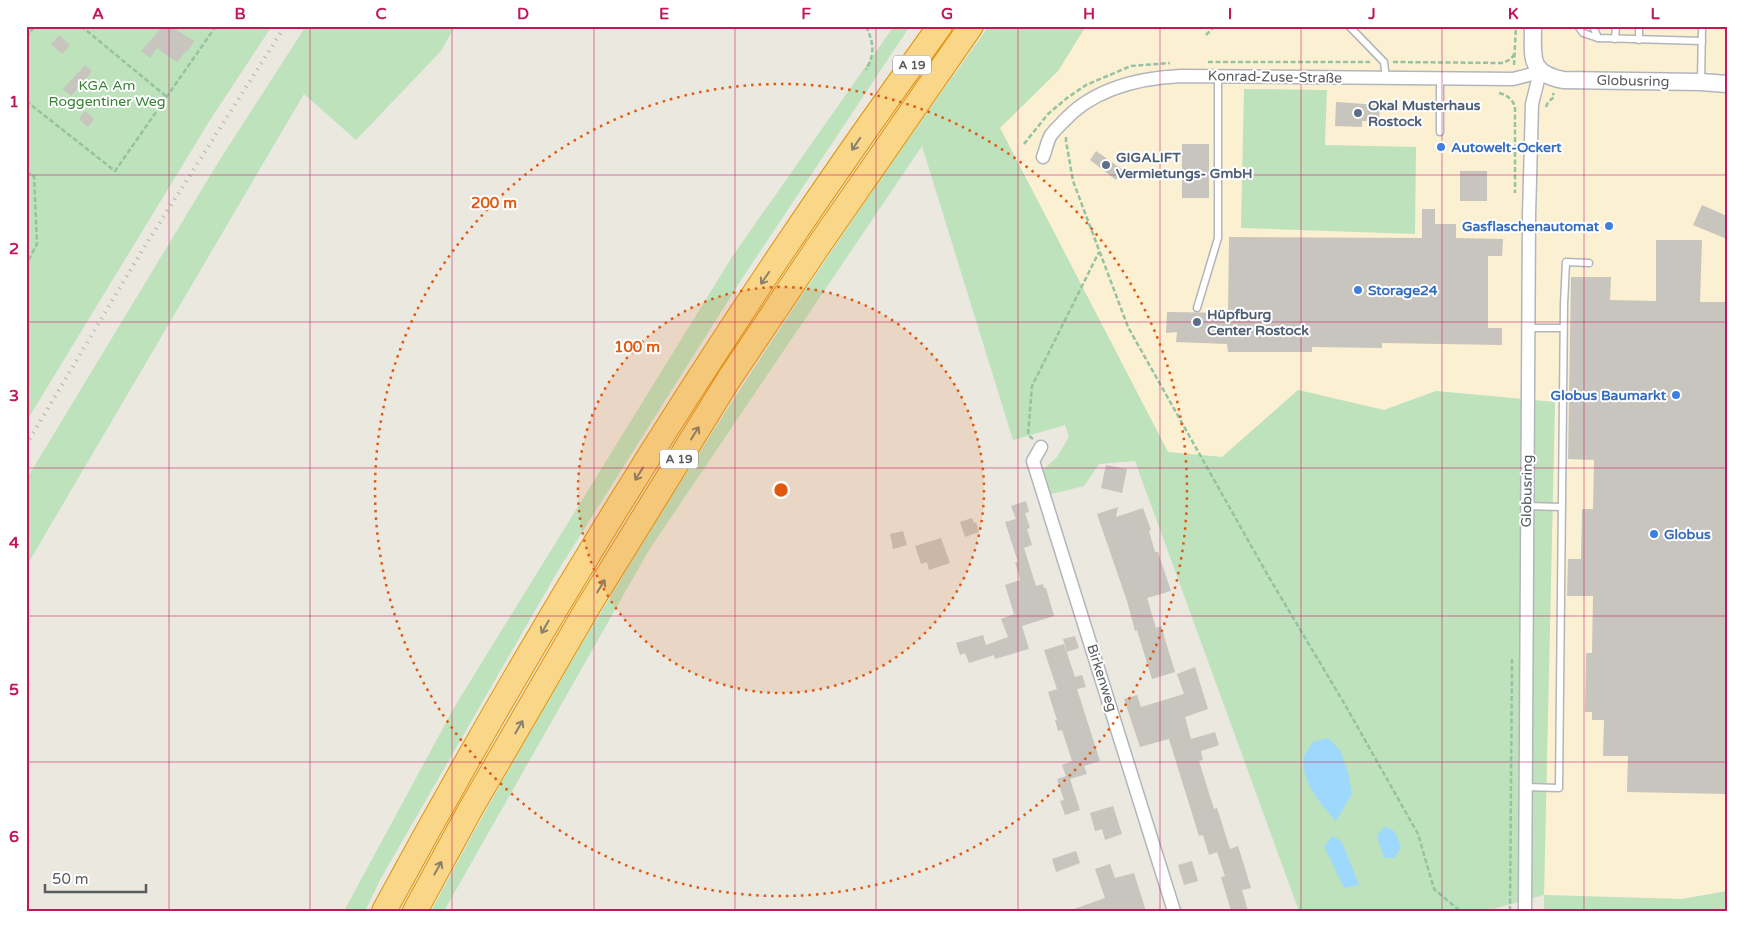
<svg xmlns="http://www.w3.org/2000/svg" width="1753" height="937" font-family="'Varela Round',sans-serif">
	<rect width="100%" height="100%" fill="#ebe8df"/>
	<polygon fill="#fcf0d3" points="1086,26 1727,26 1727,891 1682,899 1544,895 1555,402 1436,391 1384,410 1298,390 1222,457 1168,452 1000,128 1058,71"/>
	<g fill="#bde2bc">
		<polygon points="26,26 272,26 210,120 26,422"/>
		<polygon points="306,26 455,26 441,51 356,140 304,94 26,567 26,480 219,161"/>
		<polygon points="894,26 910,26 743,277 559,569 381,878 365,911 344,911 455,706 732,257"/>
		<path d="M989 26H1086L1058 71 1000 128 1168 452 1222 457 1298 390 1384 410 1436 391 1555 402 1544 895 1682 899 1727 891V911H1544V895L1486 911H1299L1135 461 1099 464 1084 486 1051 494 1043 470 1057 457 1069 437 1065 425 1013 440 922 146 649 550 444 911H431C596 603 785 309 989 26Z"/>
		<polygon points="1244,89 1327,90 1325,145 1416,147 1415,234 1241,228"/>
	</g>
	<g fill="#9ed8fc">
		<path d="M1328 738 1340 750 1348 772 1352 794 1336 821C1322 805 1301 783 1304 759 1304 754 1310 747 1313 742Z"/>
		<polygon points="1385,826 1395,832 1401,847 1394,858 1384,858 1377,836"/>
		<polygon points="1333,836 1342,842 1359,885 1344,888 1324,846"/>
	</g>
	<g fill="#c8c4be">
		<polygon points="163,26 170,26 194,41 187,52 186,51 177,62 157,48 150,58 141,51"/>
		<polygon points="59,35 70,45 62,54 51,44"/>
		<polygon points="85,65 92,71 71,96 63,89"/>
		<polygon points="1336,102 1380,105 1379,121 1362,121 1362,127 1335,126"/>
		<polygon points="85,111 94,119 88,127 79,119"/>
		<rect x="1182" y="144" width="27" height="54"/>
		<polygon points="1096,151 1123,170 1116,180 1090,160"/>
		<rect x="1460" y="171" width="27" height="30"/>
		<polygon points="1702,205 1727,216 1727,239 1693,225"/>
		<polygon points="1422,209 1435,209 1435,224 1456,224 1456,238 1503,239 1502,256 1488,256 1488,328 1502,328 1502,345 1382,343 1382,348 1312,347 1312,352 1228,352 1227,344 1176,342 1177,332 1166,333 1167,312 1228,313 1229,237 1422,238"/>
		<polygon points="1656,240 1702,240 1700,302 1727,302 1727,794 1627,792 1628,756 1603,756 1604,720 1592,720 1592,712 1585,712 1586,653 1592,653 1593,596 1567,596 1568,559 1581,559 1582,509 1593,509 1594,460 1568,459 1571,277 1611,277 1610,300 1656,301"/>
		<polygon points="1106,465 1127,469 1122,493 1101,488"/>
		<polygon points="1026,501 1029,512 1025,513 1030,528 1027,529 1032,545 1024,548 1036,586 1043,584 1044,588 1046,588 1054,616 1022,626 1029,649 995,659 994,655 969,663 965,653 960,655 956,643 983,635 986,645 1008,637 1001,619 1014,614 1005,585 1020,580 1015,562 1018,562 1005,522 1016,519 1011,506"/>
		<polygon points="1118,507 1116,517 1143,508 1151,530 1149,531 1155,552 1158,552 1171,591 1147,598 1156,628 1161,626 1175,672 1152,679 1137,630 1135,631 1127,601 1097,514"/>
		<polygon points="972,518 974,523 976,522 979,532 965,537 960,522"/>
		<polygon points="903,531 907,545 893,549 890,534"/>
		<polygon points="941,538 950,563 929,570 927,562 921,564 915,546"/>
		<polygon points="1075,636 1079,648 1067,652 1063,639"/>
		<polygon points="1064,644 1075,677 1082,675 1086,687 1077,689 1100,761 1084,766 1087,774 1070,779 1080,810 1065,815 1060,801 1064,800 1057,779 1066,776 1062,765 1072,761 1062,730 1058,731 1055,720 1057,720 1048,692 1057,689 1044,650"/>
		<polygon points="1195,667 1208,709 1185,717 1191,739 1215,732 1219,745 1201,751 1203,760 1199,761 1214,809 1217,808 1230,849 1238,846 1251,888 1242,890 1248,911 1231,911 1221,877 1225,876 1217,852 1209,855 1203,835 1199,836 1169,739 1140,747 1124,699 1137,695 1141,707 1184,694 1177,674"/>
		<polygon points="1113,806 1122,834 1105,840 1102,829 1095,831 1090,813"/>
		<polygon points="1076,851 1080,863 1056,872 1052,859"/>
		<polygon points="1192,861 1198,881 1184,885 1178,865"/>
		<polygon points="1110,864 1115,878 1134,873 1146,911 1074,911 1074,909 1105,898 1095,869"/>
	</g>
	<g fill="none" stroke-linecap="round" stroke-linejoin="round">
		<defs>
			<g id="service">
				<polyline points="1349,26 1384,62 1386,79"/>
				<polyline points="1578,26 1583,33 1598,38 1702,41"/>
				<polyline points="1593,26 1598,38"/>
				<polyline points="1615,39 1616,26"/>
				<polyline points="1639,40 1639,26"/>
				<polyline points="1440,79 1440,132"/>
				<polyline points="1701,82 1702,26"/>
				<polyline points="1197,308 1218,238 1218,77"/>
				<polyline points="1529,328 1563,328"/>
				<polyline points="1527,506 1561,507"/>
				<polyline points="1526,787 1559,788 1564,304 1566,262 1589,263"/>
			</g>
			<g id="minor">
				<path d="M1043 157C1046 150 1047 141 1051 135 1054 131 1058 127 1062 123 1092 89 1138 78 1181 76L1513 79 1540 72"/>
				<polyline points="1041,447 1033,461 1174,911"/>
				<polyline points="1525,911 1529,216 1532,104 1540,72"/>
			</g>
			<path id="tertiary" d="M1533 26C1533 57 1528 73 1563 80L1701 82 1727 84"/>
			<g id="motorway">
				<path d="M384 911C550 604 735 308 940 26"/>
				<polyline points="415,911 470,810 588,607 729,379 817,248 971,26"/>
			</g>
		</defs>
		<use href="#service" stroke="#b2b6ba" stroke-width="9"/>
		<use href="#minor" stroke="#b2b6ba" stroke-width="15"/>
		<use href="#tertiary" stroke="#b2b6ba" stroke-width="19"/>
		<use href="#motorway" stroke="#e29308" stroke-width="26"/>
		<g stroke="#95c2a0" stroke-width="2.5" stroke-dasharray="5 2.5" stroke-linecap="butt">
			<polyline points="81,26 167,97"/>
			<path d="M866 26C874 44 875 53 866 70"/>
			<polyline points="1206,35 1215,26"/>
			<polyline points="26,37 35,26"/>
			<polyline points="1208,62 1370,62"/>
			<polyline points="1393,62 1503,63 1511,59 1515,53"/>
			<polyline points="1514,65 1516,26"/>
			<path d="M1499 93C1507 95 1511 98 1515 106V193"/>
			<polyline points="26,101 115,171 216,26"/>
			<polyline points="1546,107 1548,102 1554,97 1553,93"/>
			<polyline points="1066,137 1066,141 1073,181 1128,327 1267,574 1344,703 1418,834 1434,889 1460,911"/>
			<polyline points="1024,144 1048,114 1067,98 1086,85 1131,66 1170,63"/>
			<polyline points="26,172 34,176 37,244 26,265"/>
			<polyline points="1033,439 1028,435 1032,386 1099,252"/>
			<polyline points="1510,911 1512,659"/>
		</g>
		<use href="#service" stroke="#fff" stroke-width="6"/>
		<use href="#minor" stroke="#fff" stroke-width="12"/>
		<use href="#tertiary" stroke="#fff" stroke-width="16"/>
		<use href="#motorway" stroke="#f9d688" stroke-width="24"/>
		<polyline stroke="#b0b1b1" stroke-width="4" stroke-dasharray="1 6" stroke-linecap="butt" points="26,445 143,249 285,26"/>
	</g>
	<defs><path id="oneway-shaft" d="M-6 0H5M1.5-3L5.5 0L1.5 3" fill="none" stroke-width="1.6" stroke-linecap="round" stroke-linejoin="round" transform="scale(1.25)"/></defs>
	<g stroke="#88816c">
		<use href="#oneway-shaft" transform="translate(856 144) rotate(124)"/>
		<use href="#oneway-shaft" transform="translate(765 278) rotate(124)"/>
		<use href="#oneway-shaft" transform="translate(695 433) rotate(-58)"/>
		<use href="#oneway-shaft" transform="translate(639 474) rotate(122)"/>
		<use href="#oneway-shaft" transform="translate(601 586) rotate(-59)"/>
		<use href="#oneway-shaft" transform="translate(545 627) rotate(120)"/>
		<use href="#oneway-shaft" transform="translate(519 727) rotate(-60)"/>
		<use href="#oneway-shaft" transform="translate(438 868) rotate(-61)"/>
	</g>
	<path fill="none" stroke="#c2185b" stroke-width="1" stroke-opacity="0.55" d="M169 26V911M310 26V911M452 26V911M594 26V911M735 26V911M876 26V911M1018 26V911M1160 26V911M1301 26V911M1442 26V911M1584 26V911M26 175H1727M26 322H1727M26 468H1727M26 616H1727M26 762H1727"/>
	<circle cx="781" cy="490" r="203" fill="#e15910" fill-opacity=".12"/>
	<g fill="none" stroke="#e15910" stroke-width="2.5" stroke-dasharray="2.5 5">
		<circle cx="781" cy="490" r="203"/>
		<circle cx="781" cy="490" r="406"/>
	</g>
	<g fill="#5c6f8a" stroke="#fff" stroke-width="2">
		<circle cx="1358" cy="113" r="5"/>
		<circle cx="1106" cy="165" r="5"/>
		<circle cx="1197" cy="322" r="5"/>
	</g>
	<g fill="#3f7fe0" stroke="#fff" stroke-width="2">
		<circle cx="1441" cy="147" r="5"/>
		<circle cx="1609" cy="226" r="5"/>
		<circle cx="1358" cy="290" r="5"/>
		<circle cx="1676" cy="395" r="5"/>
		<circle cx="1654" cy="534" r="5"/>
	</g>
	<g text-anchor="middle" dominant-baseline="central" stroke-width="4" stroke-linejoin="round" paint-order="stroke">
		<g fill="#fff" stroke="#8a8d90" stroke-width="1">
			<rect x="893" y="55.5" width="38" height="19" rx="4"/>
			<rect x="660" y="449.5" width="38" height="19" rx="4"/>
		</g>
		<g font-size="12" font-weight="bold" fill="#585c60">
			<text x="912" y="65">A 19</text>
			<text x="679" y="459">A 19</text>
		</g>
		<g font-size="14" fill="#585c60" stroke="#fff">
			<text transform="translate(1275 77) rotate(1)">Konrad-Zuse-Straße</text>
			<text transform="translate(1633 81) rotate(1)">Globusring</text>
			<text transform="translate(1527 491) rotate(-89)">Globusring</text>
			<text transform="translate(1102 678) rotate(72)">Birkenweg</text>
		</g>
		<g font-size="14" fill="#378036" stroke="#fff">
			<text x="107" y="85">KGA Am<tspan x="107" dy="16">Roggentiner Weg</tspan></text>
		</g>
		<g font-size="14" font-weight="bold" fill="#4e5e75" stroke="#fff" text-anchor="start">
			<text x="1368" y="105">Okal Musterhaus<tspan x="1368" dy="16">Rostock</tspan></text>
			<text x="1116" y="157">GIGALIFT<tspan x="1116" dy="16">Vermietungs- GmbH</tspan></text>
			<text x="1207" y="314">Hüpfburg<tspan x="1207" dy="16">Center Rostock</tspan></text>
		</g>
		<g font-size="14" font-weight="bold" fill="#366cbe" stroke="#fff" text-anchor="start">
			<text x="1451" y="147">Autowelt-Ockert</text>
			<text x="1599" y="226" text-anchor="end">Gasflaschenautomat</text>
			<text x="1368" y="290">Storage24</text>
			<text x="1666" y="395" text-anchor="end">Globus Baumarkt</text>
			<text x="1664" y="534">Globus</text>
		</g>
	</g>
	<circle cx="781" cy="490" r="8" fill="#e15910" stroke="#fff" stroke-width="2.5"/>
	<g font-size="15" text-anchor="middle" font-weight="bold" fill="#e15910" stroke="#fff" stroke-width="4" stroke-linejoin="round" paint-order="stroke">
		<text x="494" y="208">200 m</text>
		<text x="637" y="352">100 m</text>
	</g>
	<rect width="1753" height="937" fill="none" stroke="#ffffff" stroke-width="55"/>
	<path d="M45 884v8h101v-8" fill="none" stroke="#585c60" stroke-width="2.5"/>
	<text x="52" y="884" font-size="15" fill="#585c60" stroke="#ffffff" stroke-width="4" paint-order="stroke">50 m</text>
	<rect x="28" y="28" width="1698" height="882" fill="none" stroke="#c2185b" stroke-width="2"/>
	<g font-size="16" text-anchor="middle" font-weight="bold" fill="#c2185b">
		<text x="98" y="19">A</text>
		<text x="240" y="19">B</text>
		<text x="381" y="19">C</text>
		<text x="523" y="19">D</text>
		<text x="664" y="19">E</text>
		<text x="806" y="19">F</text>
		<text x="947" y="19">G</text>
		<text x="1089" y="19">H</text>
		<text x="1230" y="19">I</text>
		<text x="1372" y="19">J</text>
		<text x="1513" y="19">K</text>
		<text x="1655" y="19">L</text>
		<text x="14" y="107">1</text>
		<text x="14" y="254">2</text>
		<text x="14" y="401">3</text>
		<text x="14" y="548">4</text>
		<text x="14" y="695">5</text>
		<text x="14" y="842">6</text>
	</g>
</svg>
